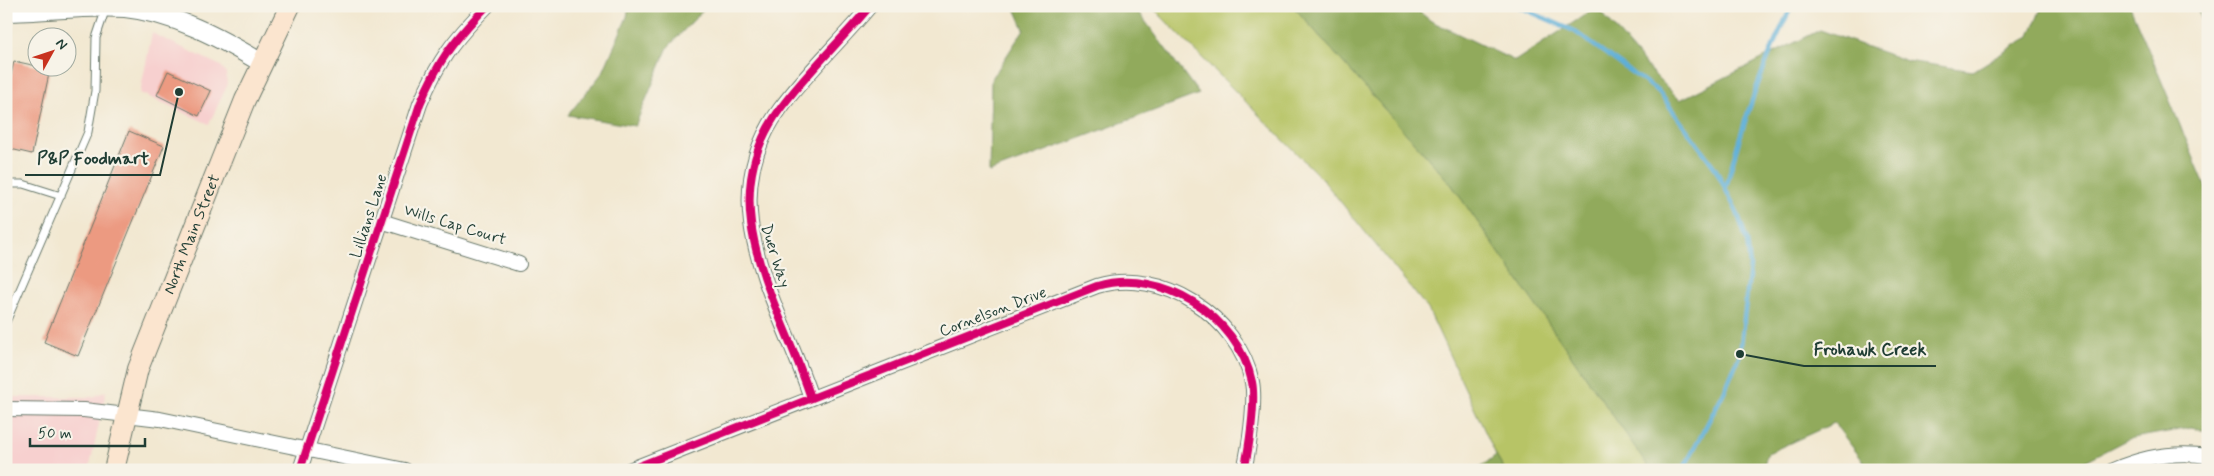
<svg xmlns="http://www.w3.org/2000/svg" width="2214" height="476" font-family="Mynerve,sans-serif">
	<rect width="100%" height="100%" fill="#f7f3e8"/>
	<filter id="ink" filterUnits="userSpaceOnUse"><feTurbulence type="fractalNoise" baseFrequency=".02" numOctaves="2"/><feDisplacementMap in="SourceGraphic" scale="10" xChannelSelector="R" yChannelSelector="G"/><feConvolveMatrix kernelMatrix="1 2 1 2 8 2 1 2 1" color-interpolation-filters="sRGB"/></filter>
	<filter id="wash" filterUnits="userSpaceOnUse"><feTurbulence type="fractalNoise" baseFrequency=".0096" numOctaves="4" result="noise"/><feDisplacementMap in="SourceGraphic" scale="20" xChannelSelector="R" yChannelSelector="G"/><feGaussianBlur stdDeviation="1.12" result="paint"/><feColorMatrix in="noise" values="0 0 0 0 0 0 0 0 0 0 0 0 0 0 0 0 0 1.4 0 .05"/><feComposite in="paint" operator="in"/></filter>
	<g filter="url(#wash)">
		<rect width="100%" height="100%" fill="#f2e8d1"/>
		<g fill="#f7d0cf">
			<polygon points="152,33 221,66 226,73 227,86 209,124 140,93"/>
			<polygon points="106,391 89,470 6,470 6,397 93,397"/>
		</g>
		<polygon fill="#b7c466" stroke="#6b804d" points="1151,6 1293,6 1451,184 1651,470 1505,470 1496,455 1428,309 1322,179"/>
		<g fill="#91aa5b" stroke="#587448">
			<polygon points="629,6 707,6 668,47 635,126 568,115 603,72 627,17"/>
			<polygon points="1014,6 1134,6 1199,94 989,172 991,80 1024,29"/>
			<polygon points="1293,6 1412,6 1431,21 1515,61 1597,7 1650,70 1680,100 1820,30 1907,61 1973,71 2030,36 2042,6 2130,6 2208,192 2208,431 2190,428 2128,439 2068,470 1870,470 1834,423 1768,453 1762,470 1651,470 1451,184"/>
			<polygon points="2196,6 2208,6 2208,34"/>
			<polygon points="1496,455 1505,470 1477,470"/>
		</g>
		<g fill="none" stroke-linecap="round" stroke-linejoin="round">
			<g stroke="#5dafd8" stroke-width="4.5">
				<polyline points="1517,6 1574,31 1659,92 1715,168 1737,212 1747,241 1750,266 1740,354 1725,390 1683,470"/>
				<path d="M1726 187C1742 125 1762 64 1792 6"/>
			</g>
		</g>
		<g id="blocks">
			<g fill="#ec9a81">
				<polygon points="14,61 50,69 32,154 6,148 6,98"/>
				<polygon points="168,71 211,91 199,116 157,95"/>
				<polygon points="129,131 164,146 78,356 44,342"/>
			</g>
		</g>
	</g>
	<g filter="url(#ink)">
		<use href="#blocks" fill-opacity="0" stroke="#69796b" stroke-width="1"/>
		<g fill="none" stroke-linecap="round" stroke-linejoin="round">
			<defs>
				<g id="service">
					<polyline points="6,184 23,184 61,196"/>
					<polyline points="6,322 88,132 95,91 96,38 106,8"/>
				</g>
				<g id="minor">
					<polyline points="381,221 519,264"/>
					<path d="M811 398C780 302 709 206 780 109 807 72 841 41 870 6"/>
					<polyline points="6,409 84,410 160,419 405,470"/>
					<path d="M300 470 420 104C439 59 453 41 487 6"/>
					<path d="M629 470 1097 286C1162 267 1238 316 1252 382 1256 402 1249 449 1244 470"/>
					<path d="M2113 470C2143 457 2175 451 2208 456"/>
				</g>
				<path id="tertiary" d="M6 12C46 12 85 5 125 8 174 13 220 38 262 63"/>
				<g id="secondary">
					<path id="s1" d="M114 470 138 369 245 100 290 6"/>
				</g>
			</defs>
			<use href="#service" stroke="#69796b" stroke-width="9"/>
			<use href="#minor" stroke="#69796b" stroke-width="16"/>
			<use href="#tertiary" stroke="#69796b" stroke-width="20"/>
			<use href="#secondary" stroke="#69796b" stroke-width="22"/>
			<use href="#service" stroke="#fff" stroke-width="7"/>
			<use href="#minor" stroke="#fff" stroke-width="14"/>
			<use href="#tertiary" stroke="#fff" stroke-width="18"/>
			<use href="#secondary" stroke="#fbe5cf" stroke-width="20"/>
			<defs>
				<g id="cycleway">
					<path d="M811 398C780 302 709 206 780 109 807 72 841 41 870 6"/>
					<path d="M300 470 420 104C439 59 453 41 487 6"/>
					<path d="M629 470 1097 286C1162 267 1238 316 1252 382 1256 402 1249 449 1244 470"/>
				</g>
			</defs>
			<use href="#cycleway" stroke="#f7f3e8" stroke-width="11"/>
			<use href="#cycleway" stroke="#d6006c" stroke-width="8"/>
		</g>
	</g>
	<g text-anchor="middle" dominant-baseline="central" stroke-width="4.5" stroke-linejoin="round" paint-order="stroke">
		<g font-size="16" fill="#1f3d34" stroke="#f7f3e8">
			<text transform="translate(369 216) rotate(-72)">Lillians Lane</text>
			<text transform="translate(455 225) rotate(17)">Wills Cap Court</text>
			<text stroke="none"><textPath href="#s1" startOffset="249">North Main Street</textPath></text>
			<text transform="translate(775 256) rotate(73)">Duer Way</text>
			<text transform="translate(993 312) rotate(-21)">Cornelson Drive</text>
		</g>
	</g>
	<path fill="none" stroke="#1f3d34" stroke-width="2" d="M179 92L160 175H25M1740 354L1804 366H1936"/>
	<g fill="#1f3d34" stroke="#f7f3e8" stroke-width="2">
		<circle cx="179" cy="92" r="5"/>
		<circle cx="1740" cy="354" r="5"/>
	</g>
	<g font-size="18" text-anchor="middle" font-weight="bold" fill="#1f3d34" stroke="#f7f3e8" stroke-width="4.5" stroke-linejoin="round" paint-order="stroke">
		<text x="93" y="164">P&amp;P Foodmart</text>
		<text x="1870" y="355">Frohawk Creek</text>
	</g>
	<rect width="2214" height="476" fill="none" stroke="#f7f3e8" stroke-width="25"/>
	<g transform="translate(52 52) rotate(50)"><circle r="24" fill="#f7f3e8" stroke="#a1aaa0"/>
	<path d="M0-4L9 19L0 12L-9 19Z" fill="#c8321e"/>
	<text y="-8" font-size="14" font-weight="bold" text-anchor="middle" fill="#1f3d34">N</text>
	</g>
	<path d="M30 438v8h115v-8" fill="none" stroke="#1f3d34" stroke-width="2.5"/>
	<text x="38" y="438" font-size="15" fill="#1f3d34" stroke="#f7f3e8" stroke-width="4" paint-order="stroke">50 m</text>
</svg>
